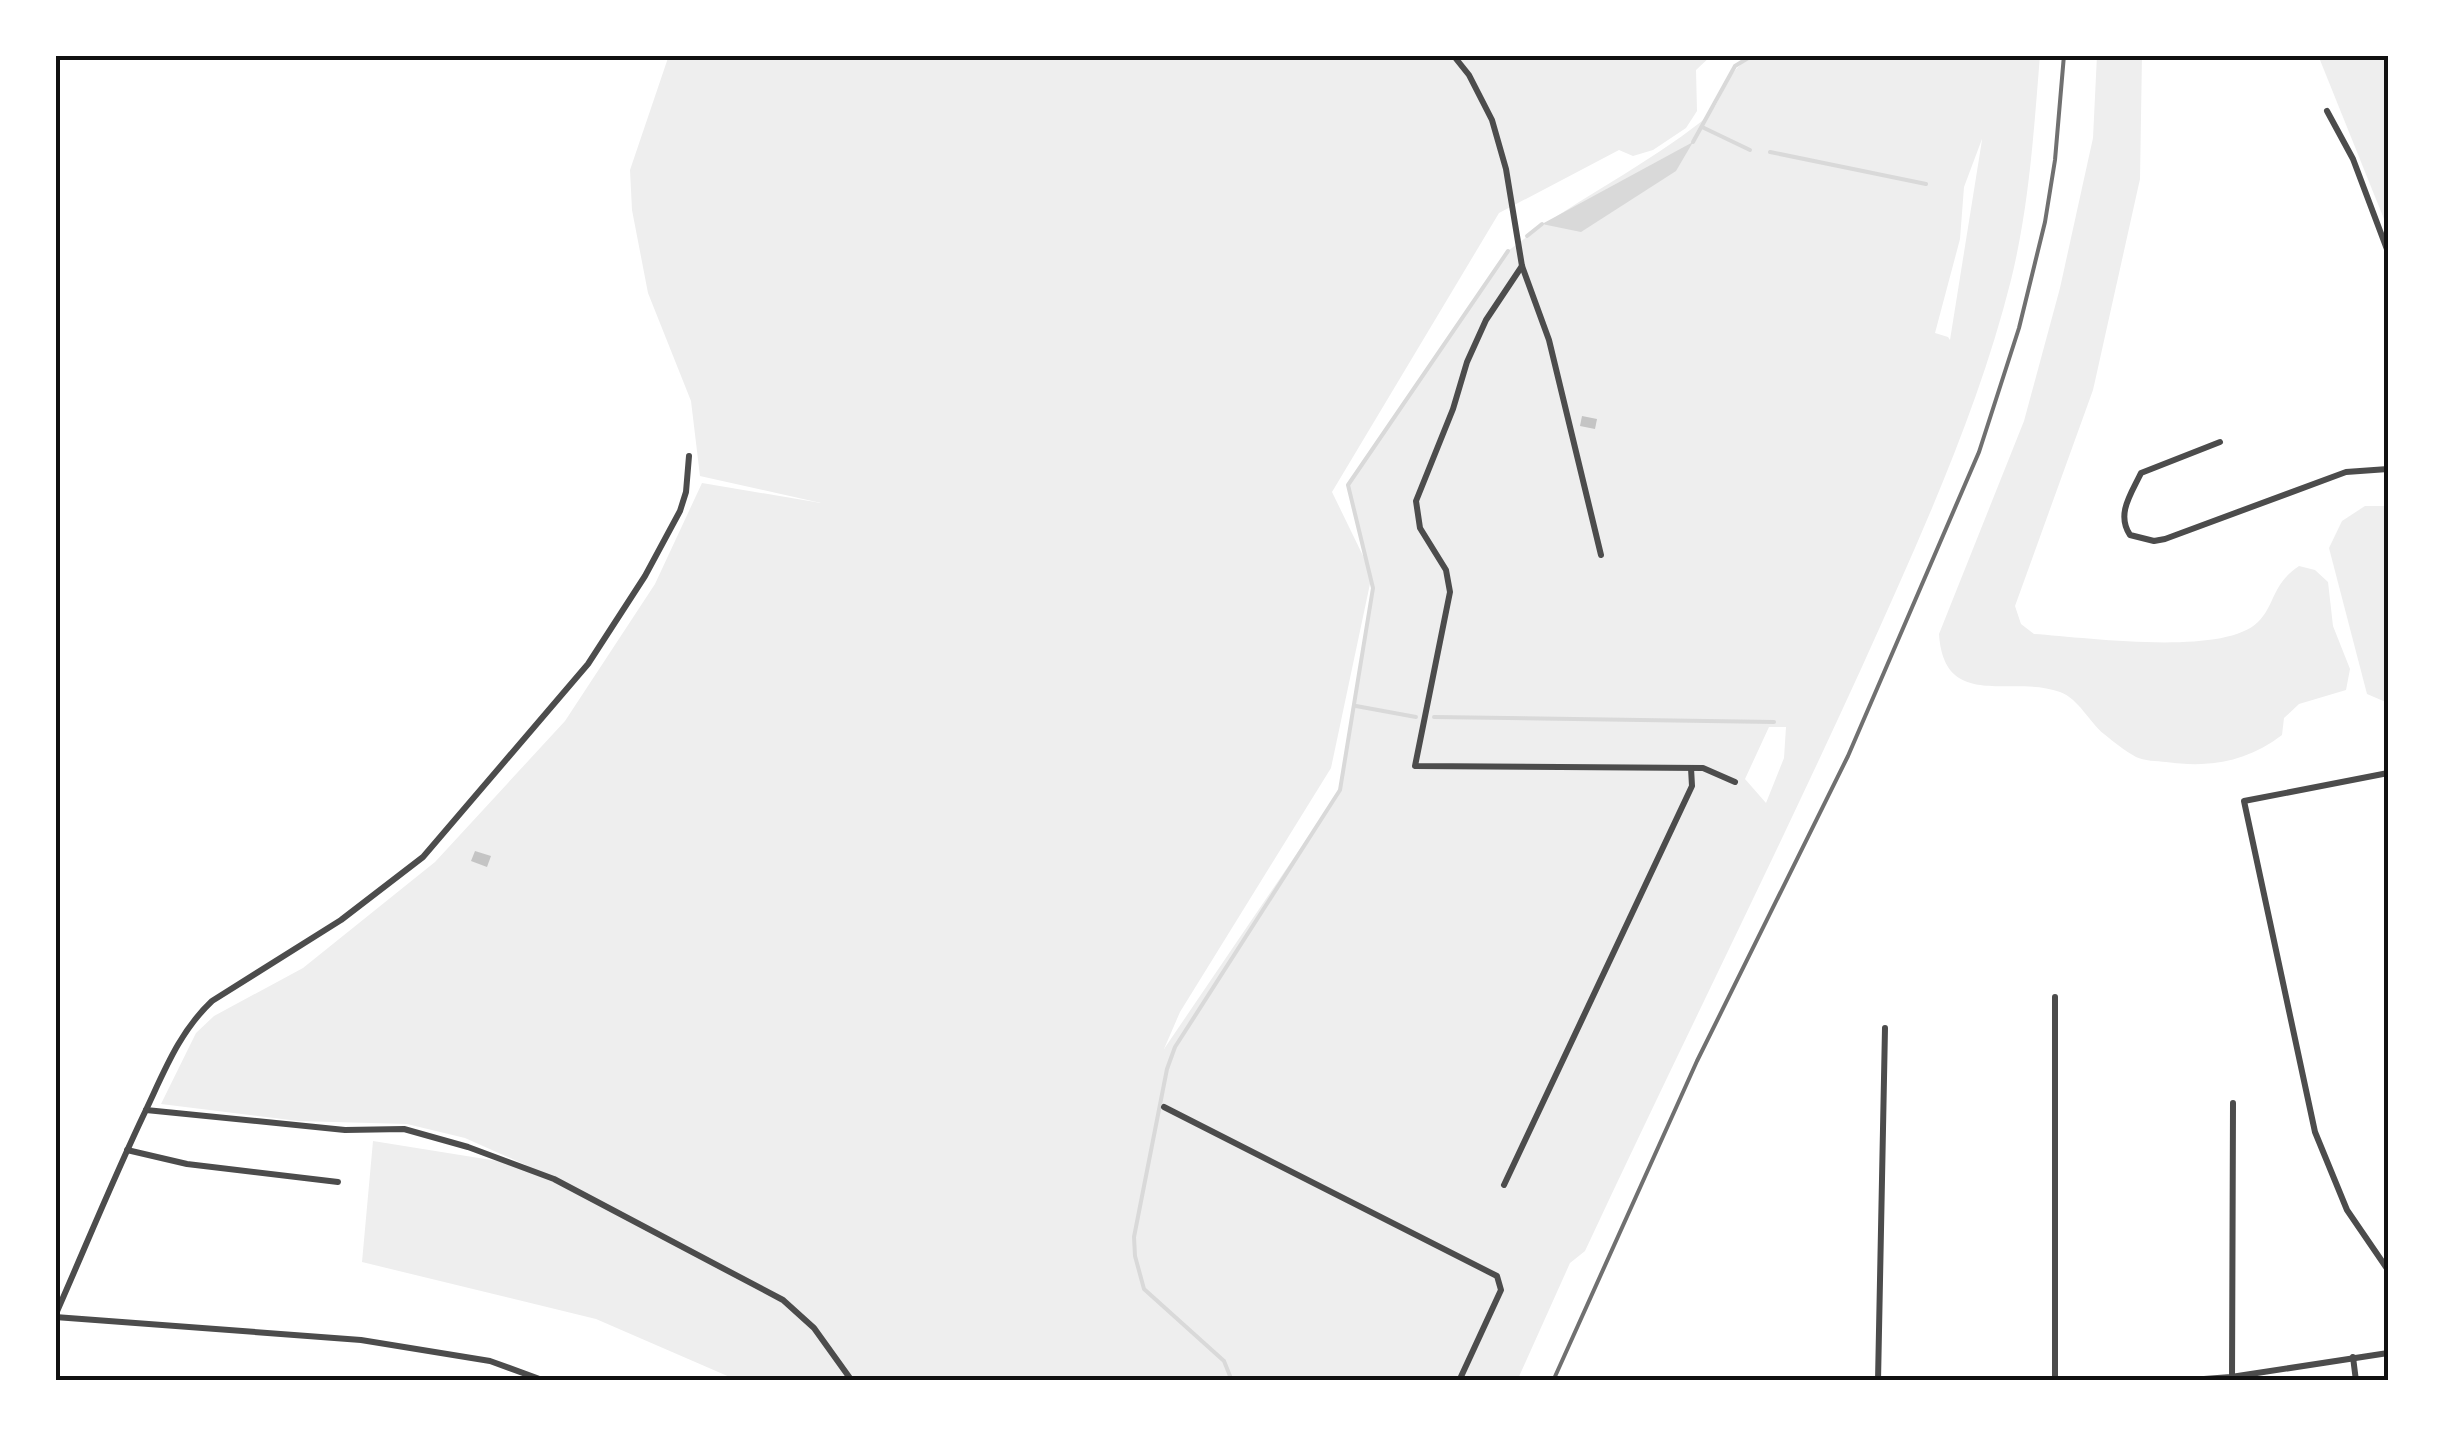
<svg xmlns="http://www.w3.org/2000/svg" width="2443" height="1436" font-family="Inter,sans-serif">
	<rect width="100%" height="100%" fill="#fff"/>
	<g fill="#eee" fill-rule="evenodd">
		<path d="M669 55H1712L1696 70 1697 111 1686 128 1653 150 1633 156 1619 150 1499 213 1332 492 1367 564 1348 485 1508 251C1569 203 1641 169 1702 121 1725 104 1720 75 1753 55H2040C2034 130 2029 207 2011 280 1977 415 1918 542 1861 669 1772 864 1676 1056 1585 1251L1570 1263 1517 1381H739L596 1319 362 1262 373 1141 528 1166 465 1138 407 1124 298 1121 161 1104 196 1033 214 1016 303 968 435 862 565 721 655 584 702 483 821 503 700 476 691 401 648 293 632 210 630 170ZM1982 139V140L1950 340 1948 337 1935 333 1960 239 1964 187ZM1371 579 1373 588 1340 790 1164 1049 1180 1012 1331 768ZM1769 727H1786L1784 758 1766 803 1745 779Z"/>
		<path d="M2097 55H2142L2140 179 2093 390 2015 606 2021 624 2034 634C2084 637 2223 657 2258 622 2276 604 2271 585 2299 566L2315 570 2328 582 2333 626 2350 669 2346 690 2299 704 2284 718 2282 735C2247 762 2209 768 2166 762 2157 761 2144 761 2136 757 2125 751 2114 742 2104 734 2089 722 2079 699 2060 692 2013 674 1944 712 1939 634L2024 421 2060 288 2093 138Z"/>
		<polygon points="2318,55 2388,55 2388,229"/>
		<polygon points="2365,506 2388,506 2388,703 2367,694 2329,548 2342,521"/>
	</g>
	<polygon fill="#d9d9d9" points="1693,142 1676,171 1581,232 1542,224"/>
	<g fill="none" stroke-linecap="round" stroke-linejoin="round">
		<g stroke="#d9d9d9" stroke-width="4">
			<polyline points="1702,127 1750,150"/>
			<polyline points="1693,142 1735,66 1753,55"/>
			<polyline points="1770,152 1926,184"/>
			<polyline points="1527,236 1542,224"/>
			<polyline points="1356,706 1416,717"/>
			<polyline points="1434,717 1774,722"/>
			<polyline points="1232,1381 1224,1361 1144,1289 1135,1256 1134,1237 1167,1069 1175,1047 1340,790 1373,588 1348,485 1508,251"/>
		</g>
	</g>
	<g fill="#c4c4c4">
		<polygon points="1582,416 1597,419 1595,429 1580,426"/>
		<polygon points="475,851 491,856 487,867 471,861"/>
	</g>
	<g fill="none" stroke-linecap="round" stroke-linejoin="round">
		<g stroke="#4c4c4c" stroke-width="6">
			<polyline points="1453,55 1469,75 1492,120 1506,169 1522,266 1549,340 1601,555"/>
			<polyline points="2327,111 2353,159 2388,252"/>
			<polyline points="1522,266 1486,320 1467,362 1453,409 1416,501 1420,528 1446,570 1450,592 1415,766 1703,768 1735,782"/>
			<path d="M2220 442 2141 473C2131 494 2116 514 2130 535L2154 541 2165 539 2346 472 2388 469"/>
			<polyline points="2388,773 2244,801 2315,1132 2347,1210 2388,1270"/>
			<polyline points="2055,997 2055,1381"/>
			<polyline points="1164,1107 1497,1276 1501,1290 1459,1381"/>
			<polyline points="146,1110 345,1130 404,1129 468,1147 554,1179 783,1300 814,1328 852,1381"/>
			<polyline points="127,1150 187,1164 338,1182"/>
			<polyline points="1504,1185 1692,786 1691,768"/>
			<path d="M55 1316C85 1248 113 1179 145 1112 164 1072 179 1032 212 1001L341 920 423 857 588 664 645 576 680 511 686 492 689 456"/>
			<polyline points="55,1317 361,1340 490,1361 545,1381"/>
			<polyline points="2353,1357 2356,1381"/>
			<polyline points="1878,1381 1885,1028"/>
			<polyline points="2177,1381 2231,1377 2388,1353"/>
			<polyline points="2232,1381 2233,1103"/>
		</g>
		<polyline stroke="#707070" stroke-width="4" points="1553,1381 1697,1061 1848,756 1979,452 2019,328 2045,222 2055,160 2064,55"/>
	</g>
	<rect width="2443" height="1436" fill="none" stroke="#ffffff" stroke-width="115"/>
	<rect x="58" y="58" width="2328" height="1320" fill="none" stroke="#111" stroke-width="4"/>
</svg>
